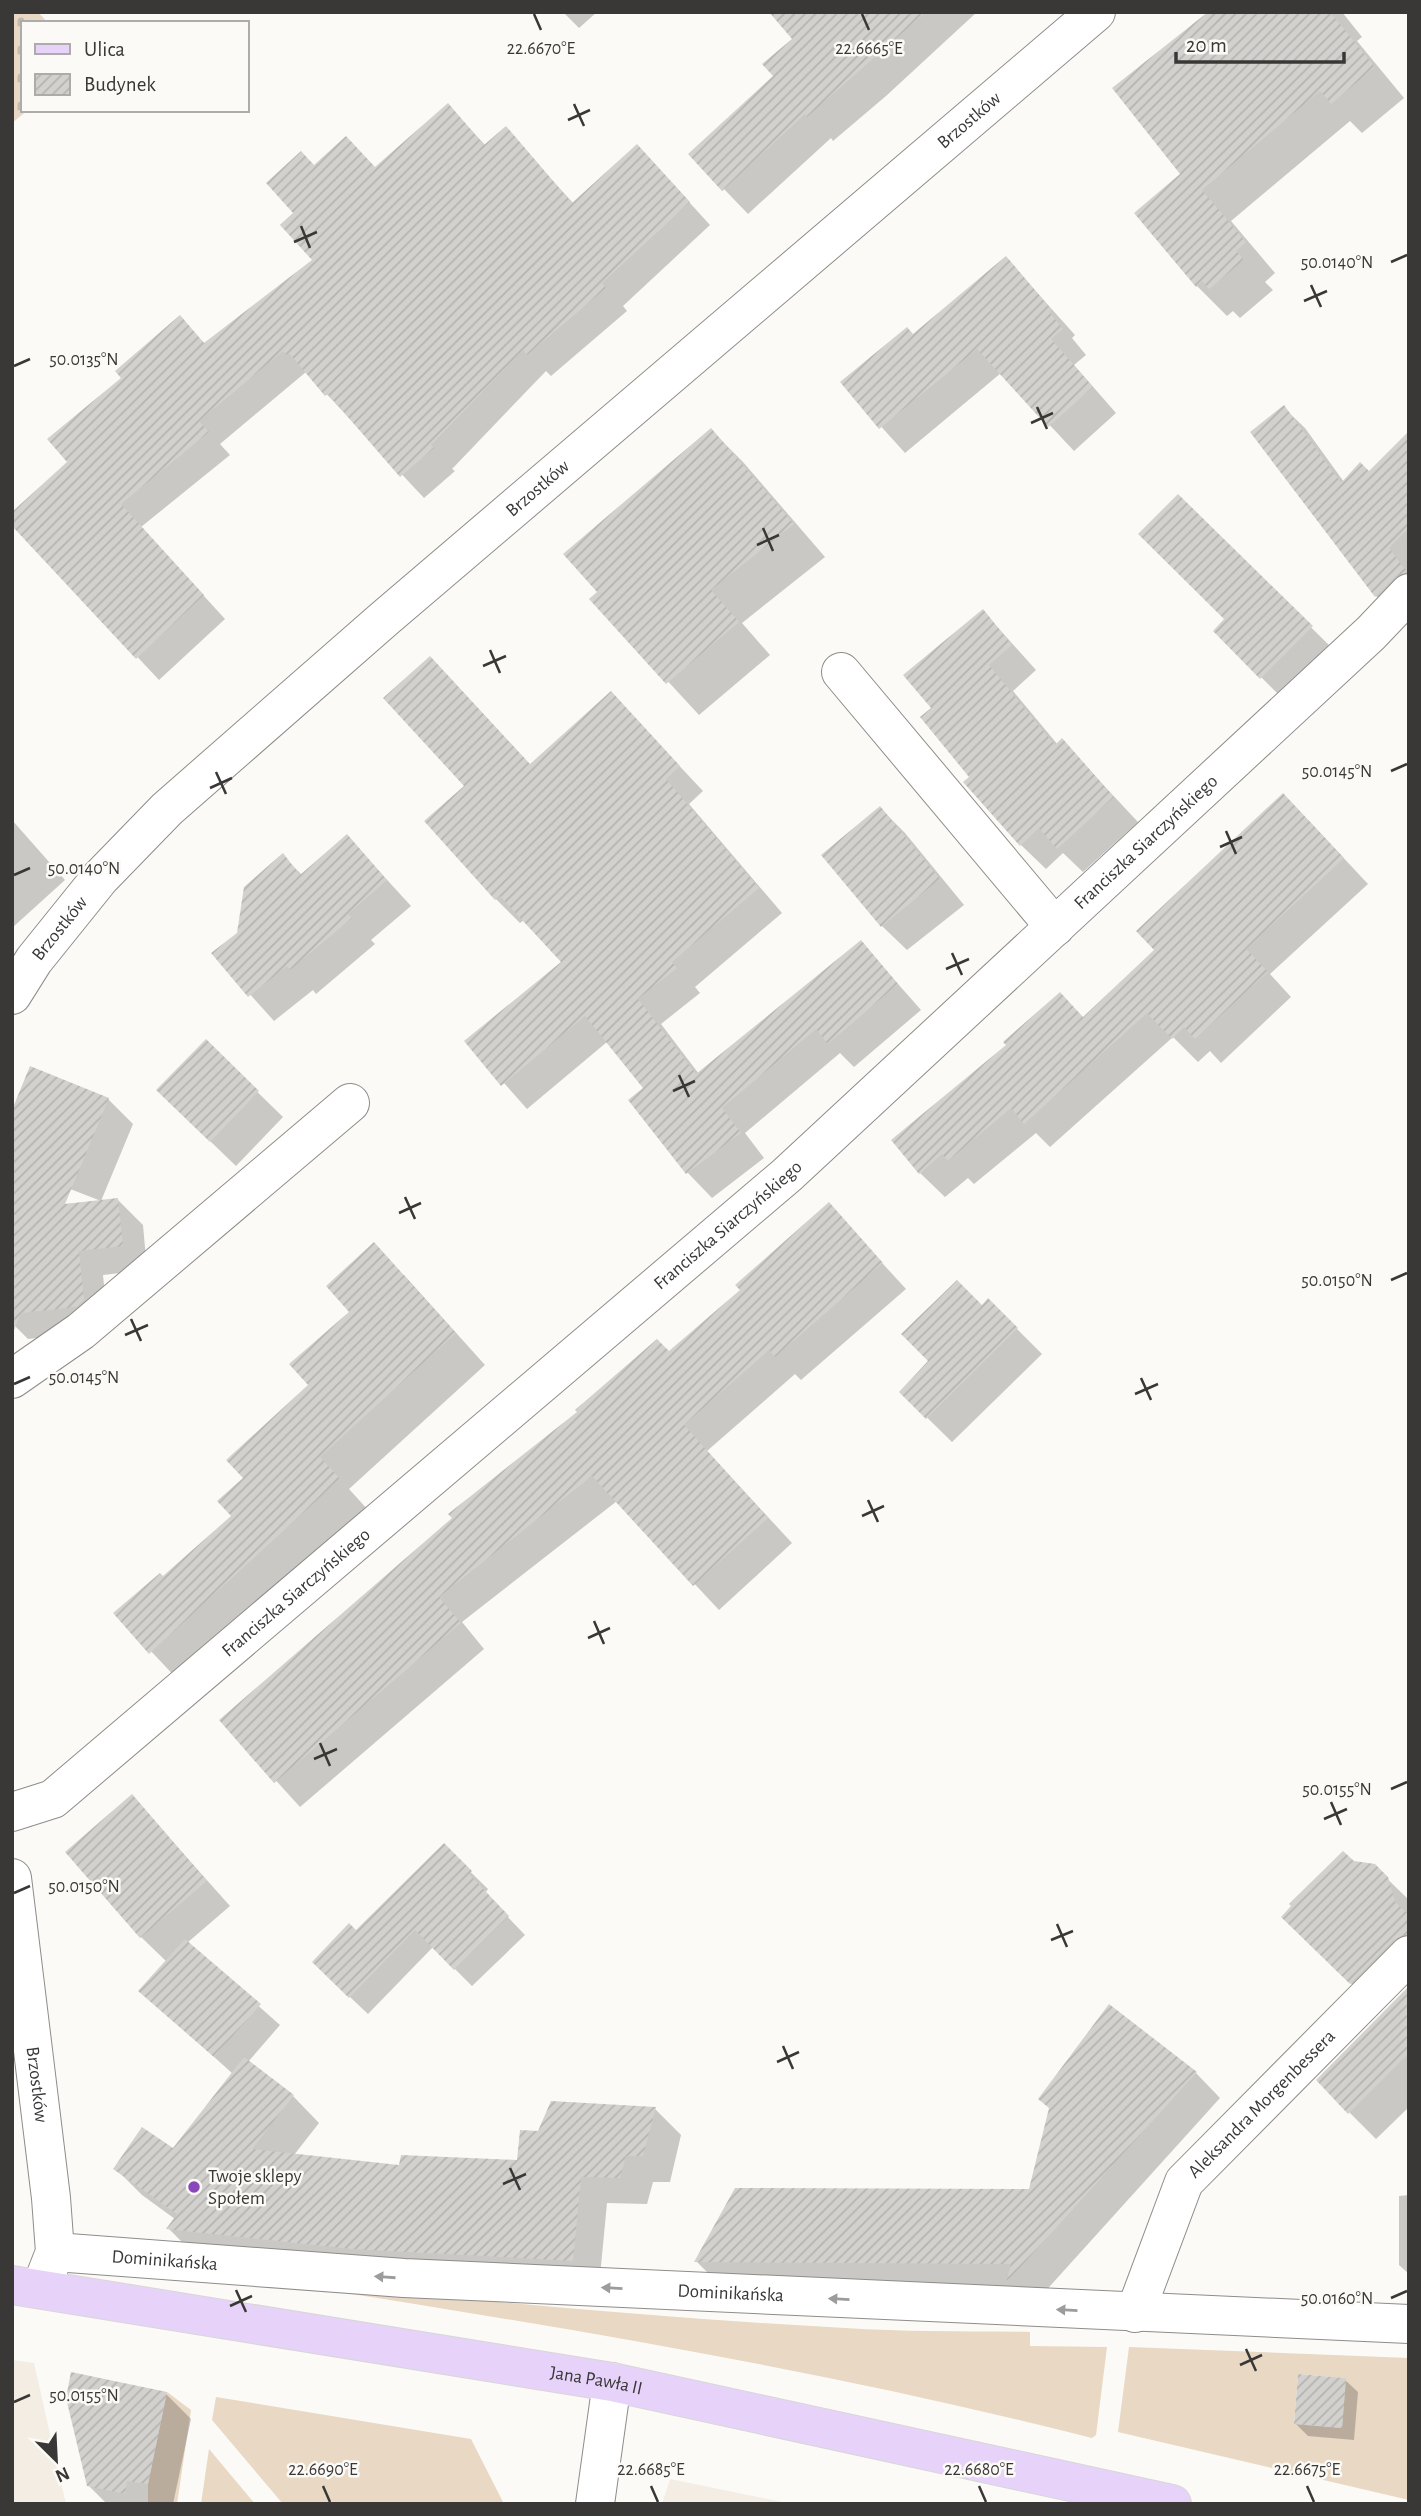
<svg xmlns="http://www.w3.org/2000/svg" width="1421" height="2516" font-family="'Alegreya Sans',sans-serif">
	<defs>
		<pattern id="cemetery-stones" width="16" height="16" patternUnits="userSpaceOnUse" patternTransform="scale(1.75)"><rect width="16" height="16" fill="#e8d8c4"/><path d="M2 7V4a2 2 0 0 1 4 0v3zM10 15v-3a2 2 0 0 1 4 0v3z" fill="#c8baa9"/></pattern>
		<pattern id="building-hatch" width="6" height="6" patternUnits="userSpaceOnUse" patternTransform="scale(1.75)"><rect width="6" height="6" fill="#d3d1ce"/><path d="M-1 1l2-2M0 6l6-6M5 7l2-2" fill="none" stroke="#b6b4b2"/></pattern>
	</defs>
	<rect width="100%" height="100%" fill="#fcfaf6"/>
	<g fill="#f4ede3">
		<polygon points="12,2360 34,2363 66,2504 12,2504"/>
		<polygon points="670,2479 792,2504 662,2504"/>
	</g>
	<g fill="#e8d8c4" fill-rule="evenodd">
		<path d="M238 2276C440 2297 642 2317 845 2328 906 2332 968 2331 1030 2332V2346L1107 2347 1096 2435 1092 2438C811 2366 524 2321 238 2276Z"/>
		<path d="M1129 2347 1409 2358V2500L1118 2432ZM1298 2374 1346 2378 1342 2428 1294 2424Z"/>
		<polygon points="167,2392 191,2410 177,2504 148,2504 148,2484"/>
		<polygon points="216,2397 471,2439 504,2504 283,2504 212,2420"/>
		<polygon points="209,2449 255,2504 201,2504"/>
	</g>
	<polygon fill="url(#cemetery-stones)" points="12,12 38,12 48,23 23,23 23,110 28,110 12,123"/>
	<g fill="#0003">
		<polygon points="563,12 597,12 579,28"/>
		<polygon points="827,12 977,12 886,96 833,141 831,138 748,214 724,189 775,76"/>
		<polygon points="1209,12 1342,12 1362,37 1357,41 1404,98 1362,133 1350,121 1231,221 1275,273 1265,282 1273,290 1240,318 1233,311 1227,316 1197,286 1136,213 1183,174"/>
		<polygon points="448,105 486,146 505,129 574,204 659,169 710,225 623,306 627,311 551,376 546,371 452,469 455,471 424,498 306,372 220,444 230,455 141,527 225,619 159,680 12,523 70,463 123,378 180,317 205,344 315,260 296,213 315,167 376,169"/>
		<polygon points="1006,258 1075,335 1072,338 1086,355 1074,365 1116,413 1074,451 1001,373 905,453 842,383 914,336"/>
		<polygon points="1284,408 1305,428 1344,482 1409,465 1409,604 1397,616 1376,596 1253,432"/>
		<polygon points="711,430 743,462 825,557 742,623 770,655 699,715 592,599 599,593"/>
		<polygon points="1178,496 1336,652 1286,702 1215,631 1227,619"/>
		<polygon points="983,611 1036,670 1013,691 1058,745 1062,741 1138,822 1083,872 1063,853 1046,869 1021,845 972,777 934,708"/>
		<polygon points="611,693 703,791 689,804 782,913 695,987 700,993 661,1024 699,1074 861,942 921,1010 854,1067 840,1053 745,1133 764,1158 712,1198 688,1173 631,1100 645,1089 607,1042 527,1109 467,1041 563,962 524,920 520,923 496,899 426,821 531,766"/>
		<polygon points="880,808 905,833 964,905 907,950 882,926"/>
		<polygon points="12,820 65,880 12,928"/>
		<polygon points="1308,820 1368,884 1270,974 1291,997 1221,1063 1210,1051 1198,1062 1173,1037 1050,1147 1036,1133 974,1184 968,1178 945,1197 920,1173 1084,1019"/>
		<polygon points="347,836 411,906 371,940 375,944 316,994 313,990 274,1021 214,954 239,933 283,856 302,875"/>
		<polygon points="206,1042 283,1117 236,1166 183,1115"/>
		<polygon points="108,1099 133,1124 101,1201 24,1171 12,1158 12,1114"/>
		<polygon points="118,1200 143,1225 147,1270 103,1275 108,1325 101,1331 28,1339 12,1323 12,1208"/>
		<polygon points="829,1205 906,1289 801,1380 795,1374 707,1451 792,1543 719,1610 617,1501 462,1622 484,1649 300,1807 222,1721 669,1353 742,1290"/>
		<polygon points="404,1275 485,1365 349,1489 369,1511 181,1683 115,1613 163,1579 233,1516 245,1478 311,1385"/>
		<polygon points="988,1300 1042,1354 952,1442 901,1392"/>
		<polygon points="132,1796 230,1906 187,1943 280,2025 248,2062 293,2096 319,2123 294,2155 400,2167 518,2161 539,2133 655,2109 681,2135 670,2182 653,2182 647,2204 607,2203 599,2287 195,2255 169,2229 175,2219 142,2195 115,2168 173,2150 233,2074 141,1991 167,1962 141,1937"/>
		<polygon points="444,1846 488,1889 485,1893 525,1935 472,1986 433,1947 368,2014 332,1980 356,1932"/>
		<polygon points="1353,1863 1374,1866 1409,1900 1409,1981 1378,2010 1311,1944"/>
		<polygon points="1409,1989 1409,2107 1376,2139 1349,2112"/>
		<polygon points="1196,2073 1220,2098 1032,2306 721,2286 697,2262 1031,2191"/>
		<polygon points="1409,2195 1409,2274 1399,2265 1399,2196"/>
		<polygon points="1345,2380 1358,2392 1354,2440 1308,2436 1296,2424"/>
		<polygon points="166,2394 191,2419 173,2504 107,2504 89,2486"/>
	</g>
	<g fill="url(#building-hatch)">
		<polygon points="769,12 926,12 807,117 805,114 722,191 688,154 773,76 762,64 792,39"/>
		<polygon points="1208,12 1330,12 1375,67 1331,104 1320,91 1202,190 1246,242 1236,251 1244,260 1209,289 1202,281 1196,287 1134,213 1180,174 1112,88"/>
		<polygon points="448,103 484,145 506,126 572,203 637,144 690,202 602,283 606,288 527,355 523,350 431,445 434,448 400,477 328,394 325,396 289,353 286,355 283,351 199,421 209,432 121,504 204,595 136,659 12,526 12,512 67,462 47,439 121,378 115,371 180,315 204,343 312,260 280,225 293,213 266,183 301,151 314,165 346,136 375,167"/>
		<polygon points="1006,256 1052,310 1049,312 1063,329 1051,339 1093,387 1048,427 977,349 879,429 840,382 907,327 913,334"/>
		<polygon points="1284,405 1341,483 1360,462 1369,471 1409,431 1409,528 1389,548 1407,572 1394,578 1375,597 1250,432"/>
		<polygon points="711,428 794,524 711,590 739,622 666,684 589,599 597,592 563,554"/>
		<polygon points="1178,494 1313,626 1260,679 1213,631 1224,619 1138,534"/>
		<polygon points="983,609 1012,645 989,665 1055,745 1062,738 1114,797 1057,849 1039,828 1020,846 963,782 969,777 920,717 931,708 903,675"/>
		<polygon points="430,656 530,764 611,691 680,766 666,779 759,888 672,962 677,968 638,999 696,1074 861,940 898,984 828,1044 816,1029 722,1108 741,1133 686,1174 628,1100 643,1088 585,1016 501,1086 464,1041 561,962 500,896 495,900 424,821 464,786 383,698"/>
		<polygon points="1283,793 1344,858 1246,949 1268,972 1195,1039 1184,1027 1172,1039 1147,1013 1024,1124 1011,1108 948,1161 942,1154 919,1174 891,1140 1006,1045 1003,1042 1060,992 1083,1017 1154,950 1136,931"/>
		<polygon points="880,806 940,879 881,927 821,855"/>
		<polygon points="347,834 387,880 348,914 352,918 290,970 287,966 248,997 211,953 237,933 244,887 283,853 300,875"/>
		<polygon points="206,1039 259,1091 210,1142 156,1090"/>
		<polygon points="30,1066 109,1098 65,1204 118,1198 123,1246 79,1251 84,1300 76,1307 21,1313 14,1330 12,1110"/>
		<polygon points="829,1202 883,1263 775,1357 769,1350 684,1425 768,1518 693,1586 592,1476 439,1597 461,1623 274,1783 219,1720 452,1518 448,1514 577,1412 575,1410 657,1339 669,1351 740,1290 735,1285"/>
		<polygon points="374,1242 456,1333 320,1457 340,1479 149,1654 113,1613 160,1573 163,1576 231,1516 217,1501 243,1478 226,1460 308,1385 289,1364 349,1312 326,1286"/>
		<polygon points="957,1280 982,1305 988,1298 1018,1328 926,1419 899,1392 928,1361 901,1334"/>
		<polygon points="132,1794 207,1881 140,1938 65,1852"/>
		<polygon points="444,1843 472,1871 469,1874 509,1916 454,1970 415,1930 349,1998 312,1962 349,1923 356,1930"/>
		<polygon points="1343,1851 1354,1861 1375,1864 1388,1877 1395,1902 1409,1915 1409,1934 1393,1940 1350,1984 1281,1917 1291,1906 1289,1904"/>
		<polygon points="185,1939 261,2004 214,2057 138,1991"/>
		<polygon points="1409,1986 1409,2053 1348,2114 1316,2080"/>
		<polygon points="1109,2004 1197,2072 1006,2283 1011,2264 694,2262 735,2188 1029,2189 1049,2108 1038,2099"/>
		<polygon points="244,2057 294,2095 252,2149 399,2165 401,2155 517,2160 520,2130 538,2131 551,2101 656,2107 643,2156 626,2156 620,2178 581,2177 573,2261 352,2249 166,2229 177,2214 113,2169 142,2127 173,2148"/>
		<polygon points="71,2372 167,2392 148,2484 127,2481 125,2494 87,2486 66,2398"/>
		<polygon points="1298,2374 1346,2378 1342,2428 1294,2424"/>
	</g>
	<g fill="none" stroke-linecap="round" stroke-linejoin="round">
		<defs>
			<g id="minor">
				<polyline points="841,672 1055,927"/>
				<path id="s1" d="M12 995 34 960 100 878 167 809 384 619 1096 12"/>
				<polyline points="12,1379 81,1331 350,1103"/>
				<path id="s2" d="M12 1812 53 1799 787 1175 1371 633 1409 593"/>
				<path id="s3" d="M12 1878 51 2198 55 2252 46 2275"/>
				<path id="s4" d="M55 2252 404 2278 1409 2324"/>
				<path id="s5" d="M1135 2313 1184 2182 1409 1955"/>
				<polyline points="595,2504 612,2382"/>
			</g>
			<g id="major">
				<path id="s6" d="M12 2285 612 2382 1172 2504"/>
			</g>
		</defs>
		<use href="#minor" stroke="#8f8c8a" stroke-width="40"/>
		<use href="#major" stroke="#d7d7d7" stroke-width="40"/>
		<use href="#minor" stroke="#fff" stroke-width="38"/>
		<use href="#major" stroke="#e7d3fa" stroke-width="38"/>
	</g>
	<defs><path id="oneway-solid" d="M-6-.8H1V-3.2L6.5 0L1 3.2V.8H-6Z" transform="scale(1.75)"/></defs>
	<g fill="#9c9c9b">
		<use href="#oneway-solid" transform="translate(385 2277) rotate(-176)"/>
		<use href="#oneway-solid" transform="translate(612 2288) rotate(-177)"/>
		<use href="#oneway-solid" transform="translate(839 2299) rotate(-177)"/>
		<use href="#oneway-solid" transform="translate(1067 2310) rotate(-177)"/>
	</g>
	<path fill="none" stroke="#393837" stroke-width="2.5" d="M534 14 541 30M862 14 869 30M574 104 584 126M568 120 590 110M301 226 310 248M294 242 317 232M1391 262 1407 255M1311 285 1321 307M1304 301 1327 291M14 366 30 359M1037 407 1047 429M1031 423 1053 413M763 528 773 551M757 545 779 535M490 650 500 673M483 666 506 656M1391 771 1407 764M216 772 226 794M210 788 232 778M1226 831 1236 854M1220 847 1242 837M14 875 30 868M952 953 962 975M946 969 969 959M679 1075 689 1097M673 1091 695 1081M405 1197 415 1219M399 1213 421 1203M1391 1280 1407 1273M131 1319 141 1341M125 1335 148 1325M1141 1378 1151 1400M14 1384 30 1377M1135 1394 1158 1384M868 1500 878 1522M862 1516 884 1506M594 1621 604 1644M588 1638 610 1628M320 1743 330 1766M314 1759 337 1749M1391 1789 1407 1782M1331 1802 1341 1825M1324 1819 1347 1809M14 1893 30 1886M1057 1924 1067 1947M1051 1940 1073 1931M783 2046 793 2069M777 2062 799 2052M510 2168 520 2190M503 2184 526 2174M236 2290 246 2312M1391 2298 1407 2291M230 2306 252 2296M1246 2349 1256 2371M1240 2365 1262 2355M14 2402 30 2395M323 2486 330 2502M651 2486 658 2502M979 2486 986 2502M1307 2486 1314 2502"/>
	<circle fill="#8a47bb" stroke="#fcfaf6" stroke-width="2.5" cx="194" cy="2187" r="7"/>
	<g text-anchor="middle" dominant-baseline="central" stroke-width="5" stroke-linejoin="round" paint-order="stroke">
		<g font-size="19" fill="#393837" stroke="#fcfaf6">
			<text stroke="none"><textPath href="#s1" startOffset="1300">Brzostków</textPath></text>
			<text stroke="none"><textPath href="#s1" startOffset="733">Brzostków</textPath></text>
			<text stroke="none"><textPath href="#s2" startOffset="1496">Franciszka Siarczyńskiego</textPath></text>
			<text stroke="none"><textPath href="#s1" startOffset="82">Brzostków</textPath></text>
			<text stroke="none"><textPath href="#s2" startOffset="929">Franciszka Siarczyńskiego</textPath></text>
			<text stroke="none"><textPath href="#s2" startOffset="362">Franciszka Siarczyńskiego</textPath></text>
			<text stroke="none"><textPath href="#s3" startOffset="208">Brzostków</textPath></text>
			<text stroke="none"><textPath href="#s5" startOffset="250">Aleksandra Morgenbessera</textPath></text>
			<text stroke="none"><textPath href="#s4" startOffset="110">Dominikańska</textPath></text>
			<text stroke="none"><textPath href="#s4" startOffset="677">Dominikańska</textPath></text>
			<text stroke="none"><textPath href="#s6" startOffset="592">Jana Pawła II</textPath></text>
		</g>
		<g font-size="19" fill="#393837" stroke="#fcfaf6" text-anchor="start">
			<text x="208" y="2176">Twoje sklepy<tspan x="208" dy="22">Społem</tspan></text>
		</g>
	</g>
	<g font-size="18" text-anchor="middle" fill="#393837" stroke="#fcfaf6" stroke-width="5" stroke-linejoin="round" paint-order="stroke">
		<text x="541" y="54">22.6670°E</text>
		<text x="869" y="54">22.6665°E</text>
		<text x="1337" y="268">50.0140°N</text>
		<text x="84" y="365">50.0135°N</text>
		<text x="1337" y="777">50.0145°N</text>
		<text x="84" y="874">50.0140°N</text>
		<text x="1337" y="1286">50.0150°N</text>
		<text x="84" y="1383">50.0145°N</text>
		<text x="1337" y="1795">50.0155°N</text>
		<text x="84" y="1892">50.0150°N</text>
		<text x="1337" y="2304">50.0160°N</text>
		<text x="84" y="2401">50.0155°N</text>
		<text x="323" y="2475">22.6690°E</text>
		<text x="651" y="2475">22.6685°E</text>
		<text x="979" y="2475">22.6680°E</text>
		<text x="1307" y="2475">22.6675°E</text>
	</g>
	<rect width="1421" height="2516" fill="none" stroke="#393837" stroke-width="28"/>
	<rect x="21" y="21" width="228" height="91" fill="#fcfaf6" stroke="#aeacaa" stroke-width="2"/>
	<rect x="35" y="44" width="35" height="10" fill="#e7d3fa" stroke="#aeacaa" stroke-width="2"/>
	<text x="84" y="56" font-size="21" fill="#393837">Ulica</text>
	<rect x="35" y="74" width="35" height="21" fill="url(#building-hatch)" stroke="#aeacaa" stroke-width="2"/>
	<text x="84" y="91" font-size="21" fill="#393837">Budynek</text>
	<g transform="translate(56 2460) rotate(156)" stroke="#fcfaf6" stroke-width="5" paint-order="stroke">
	<path d="M0-5L12 26L0 18L-12 26Z" fill="#393837"/>
	<text y="-10" font-size="19" font-weight="bold" text-anchor="middle" fill="#393837">N</text>
	</g>
	<path d="M1176 52v10h168v-10" fill="none" stroke="#393837" stroke-width="3.5"/>
	<text x="1186" y="52" font-size="21" fill="#393837" stroke="#fcfaf6" stroke-width="5" paint-order="stroke">20 m</text>
</svg>
